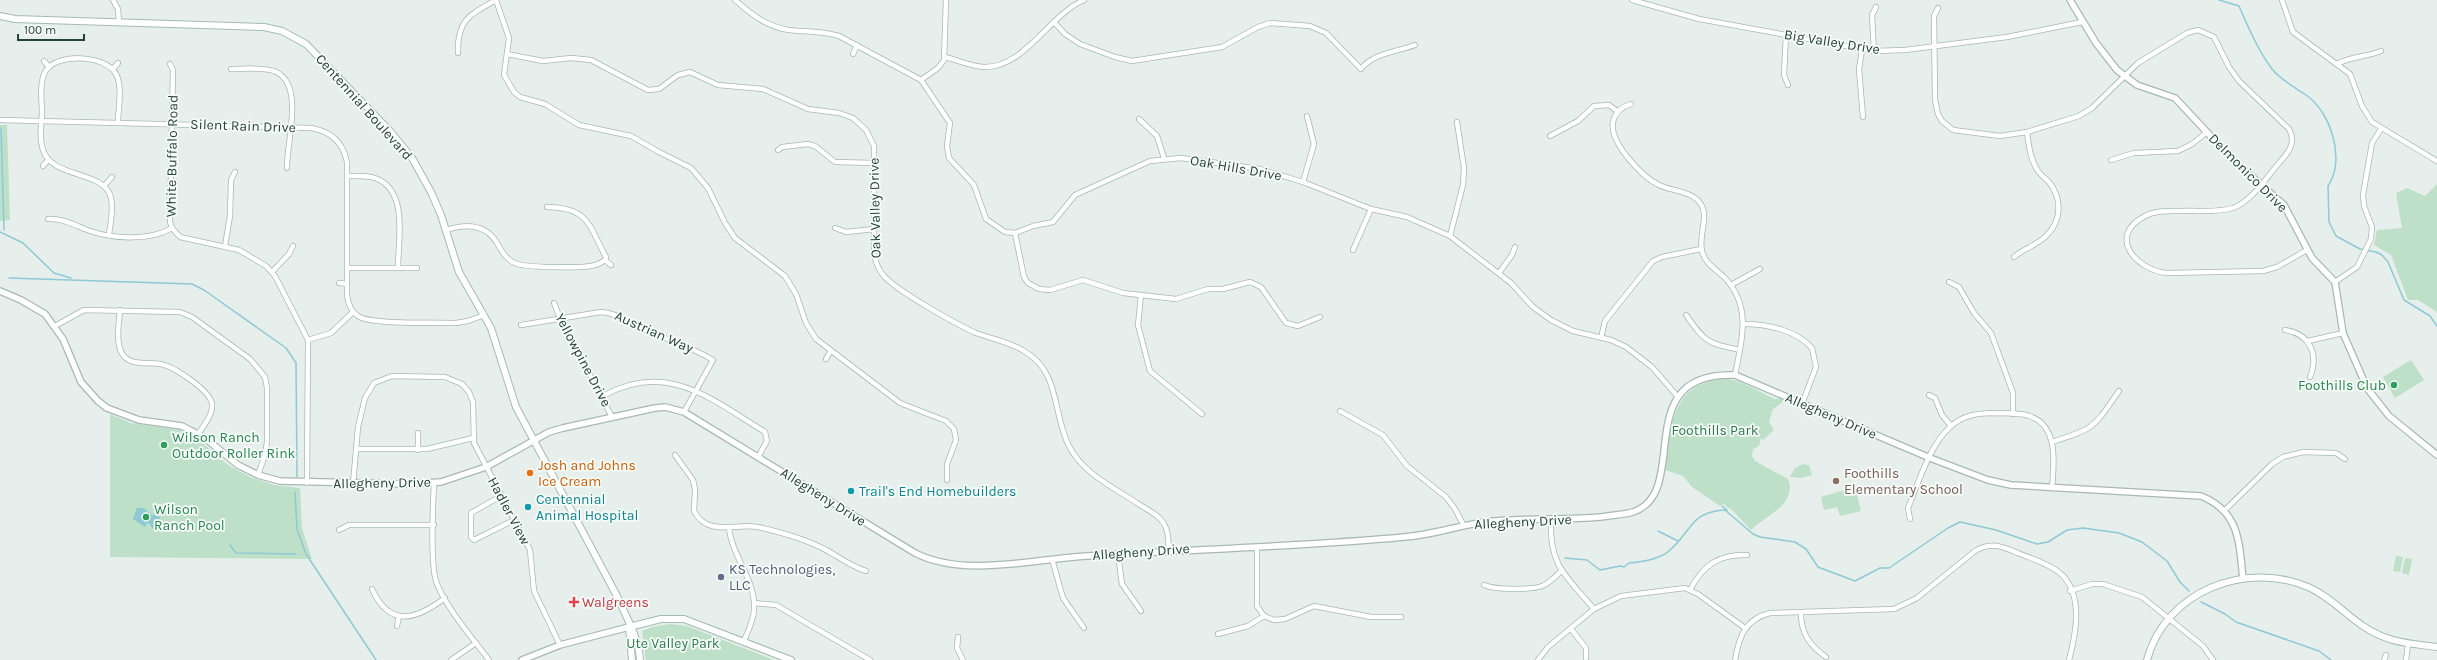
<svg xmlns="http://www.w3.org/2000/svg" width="2437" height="660" font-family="Karla,sans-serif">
	<rect width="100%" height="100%" fill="#e6efeb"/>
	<g fill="#bfe0c8">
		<polygon points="0,125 7,125 10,220 0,221"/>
		<polygon points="2437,184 2437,312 2418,300 2408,300 2391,255 2374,245 2377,230 2402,228 2396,193 2407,188 2425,196"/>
		<polygon points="2411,360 2424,380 2395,398 2383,377"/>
		<path d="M1729 379C1745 382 1759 392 1775 399L1780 398 1786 400 1773 409 1769 422 1774 430 1763 440 1761 438 1759 446 1753 449 1752 456 1755 461 1788 479C1798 505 1763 517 1751 530L1733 511 1723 504 1720 506 1692 487 1683 476 1665 470C1671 425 1671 380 1729 379Z"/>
		<polygon points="110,414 131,423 180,430 198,439 228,465 250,477 274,485 300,488 302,528 312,559 110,557"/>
		<polygon points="1805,463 1805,465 1809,465 1812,475 1801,478 1790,477 1795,468"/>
		<polygon points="1855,487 1861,511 1840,516 1837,507 1824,510 1821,497"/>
		<polygon points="2396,556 2403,557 2400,572 2393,571"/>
		<polygon points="2405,558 2412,559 2409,575 2402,573"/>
		<polygon points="670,624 687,626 774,660 646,660 642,631 652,627"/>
	</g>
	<polygon fill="#8ec9d4" points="137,508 143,508 152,515 159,516 161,522 156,528 153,529 148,522 145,527 133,519"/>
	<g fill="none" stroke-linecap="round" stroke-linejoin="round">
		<g stroke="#8ec9d4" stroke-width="1.5">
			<path d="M2219 0 2239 6C2248 27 2258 50 2272 69 2281 80 2294 87 2306 95 2331 112 2346 160 2328 186L2329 222 2336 236 2360 249 2376 252 2382 255 2388 262 2404 300 2430 316 2437 326"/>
			<polyline points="1,128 4,230"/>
			<polyline points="0,232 23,243 54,273 71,278"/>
			<polyline points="9,278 192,284 204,290 286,348 296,363 297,477"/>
			<polyline points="295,492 297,529 306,554 376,660"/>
			<polyline points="1722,506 1727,510"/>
			<polyline points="1658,531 1678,541"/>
			<polyline points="230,545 236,553 296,554"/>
			<path d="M1565 558 1587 560 1600 570 1620 566 1624 567 1629 563C1641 562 1661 559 1670 550 1692 531 1690 512 1725 510L1753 534 1760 537 1795 542 1806 549 1818 567 1855 581 1880 568H1889L1948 528 1960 522 1996 530 2037 544 2048 542 2067 530 2083 528 2119 533 2142 542 2167 561 2180 582 2189 591"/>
			<polyline points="2201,602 2225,614 2236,622 2319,651 2331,660"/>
		</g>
		<defs>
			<g id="minor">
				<polyline points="113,0 118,9 119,23"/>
				<polyline points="496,0 509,38 504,75 514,92 520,97 545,104 579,125 631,136 659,152 691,168 708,188 725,223 735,238 785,276 796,294 806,323 816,339 900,403 946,421 954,429 956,440 947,464 947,480"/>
				<path d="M735 0C751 14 767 27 789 30 806 32 822 31 839 36L921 80 950 123 947 146 949 158 974 185 986 219 1005 232 1015 233 1033 226 1053 222 1075 195 1150 161 1181 158 1260 169 1303 182 1371 209 1407 217 1450 236 1511 283 1533 307 1551 320 1573 331 1611 340 1626 347 1652 367 1678 397"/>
				<polyline points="1632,0 1699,19 1874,51 1905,50 2007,37 2082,22"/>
				<polyline points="2282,0 2293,32 2350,74 2362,106 2372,122 2437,161"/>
				<path d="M1938 8 1934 16 1935 100 1938 114 1942 121 1953 130 2000 136 2027 132 2079 116 2092 108 2138 63 2187 33 2198 30 2214 37 2229 67 2239 81 2289 129C2297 143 2288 153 2279 163 2266 178 2252 201 2233 208 2217 213 2198 210 2181 211 2169 211 2156 210 2145 216 2107 236 2135 269 2166 273L2263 271 2277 267 2307 250"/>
				<path d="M1054 22 1065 34 1080 44 1115 57 1132 61 1222 47 1258 27 1270 23 1310 26 1326 33 1361 69C1373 53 1397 52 1415 45"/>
				<polyline points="1786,35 1784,75 1788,85"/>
				<polyline points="1862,50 1859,69 1863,117"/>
				<polyline points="1874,51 1872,15 1876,7"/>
				<path d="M458 53C457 20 469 15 496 0"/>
				<path d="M507 54 543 61 571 58 591 60 648 90 659 89 678 75 690 72 718 85 763 89 808 109 839 113 853 118 866 130 874 146V254C876 262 878 270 884 276 897 291 956 324 976 333 992 339 1010 342 1024 351 1061 372 1052 413 1069 446 1083 474 1115 488 1140 505 1149 511 1161 516 1165 526 1169 533 1168 542 1169 550"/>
				<polyline points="853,54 857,45"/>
				<path d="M945 57C957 60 970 66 983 67 1024 69 1049 15 1084 0"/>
				<polyline points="44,61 49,67"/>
				<polyline points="170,64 173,70 170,222 172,228 180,237 239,250 266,266 275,276 308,340 307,483"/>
				<path d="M2337 64C2350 56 2367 57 2381 51"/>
				<polyline points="113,69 118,63"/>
				<path d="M231 69C245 69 262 67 274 71 306 83 286 143 287 168"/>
				<polyline points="921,80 938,68 944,60 946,0"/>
				<path d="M1631 104C1621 107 1615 112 1613 122 1609 142 1642 177 1659 185 1671 191 1692 191 1700 203 1710 216 1698 235 1702 251 1705 264 1716 269 1725 278 1752 307 1742 340 1735 375"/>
				<polyline points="1139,119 1157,136 1164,158"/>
				<path d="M0 120 311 128C330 131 343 142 347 162V295C348 303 350 311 358 316 370 325 437 322 456 323L468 321 484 315"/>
				<polyline points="1550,136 1578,121 1594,106 1609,105 1617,111"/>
				<polyline points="778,150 782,147 808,144 815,146 835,162 874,163"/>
				<polyline points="2111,160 2134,153 2178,151 2192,144 2207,132"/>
				<polyline points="43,166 48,160"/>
				<path d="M347 176C356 176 367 175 375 178 409 190 398 240 398 268"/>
				<polyline points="1303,182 1314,144 1307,116"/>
				<polyline points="104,186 112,177"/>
				<path d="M48 219C63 218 76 226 90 231 114 239 150 241 172 228"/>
				<polyline points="835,228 846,232 874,229"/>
				<path d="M446 230C465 224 485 223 497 243 502 251 505 259 515 263 524 268 580 268 591 266 597 265 601 263 605 260L606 257C588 224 589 208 547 207"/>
				<polyline points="1015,233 1024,277 1028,283 1039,289 1050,290 1083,280 1123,293 1176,299 1208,289 1223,289 1250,282 1261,287 1286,323 1298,326 1320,317"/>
				<path d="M109 235C110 224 114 210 111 198 105 170 52 179 43 150 39 139 41 126 42 114 42 102 39 84 45 72 56 52 106 55 116 74 123 87 118 109 118 122"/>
				<polyline points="1450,236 1463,185 1464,168 1457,122"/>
				<polyline points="225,246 230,216 231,180 235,172"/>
				<polyline points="1353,250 1371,209"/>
				<path d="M2014 257C2024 248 2038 245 2047 235 2062 220 2062 198 2049 182 2045 178 2041 175 2038 171 2030 159 2029 146 2027 132"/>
				<polyline points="605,260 611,265"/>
				<polyline points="347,268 417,268"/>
				<polyline points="272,272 289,254 293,246"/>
				<polyline points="1499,273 1512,255 1515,247"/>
				<polyline points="1949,282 1959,287 1974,313 1991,333 2013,393 2013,414"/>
				<polyline points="2335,282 2357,267 2371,239 2372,227 2364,206 2363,195 2372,143 2381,129"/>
				<polyline points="339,283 347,284"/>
				<polyline points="1731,285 1760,269"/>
				<polyline points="1141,295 1138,325 1150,371 1202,414"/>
				<polyline points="554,303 560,318 612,417"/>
				<path d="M120 310C119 323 115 344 123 355 131 366 148 362 160 364 173 366 210 390 212 404 213 415 204 425 198 434"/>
				<path d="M1686 315C1706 343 1707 343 1740 350"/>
				<path d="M1744 324C1767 324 1796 330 1812 348L1816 367 1802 404"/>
				<path d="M521 325 601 312C616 313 624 320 637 326 664 339 686 344 713 360L684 412"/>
				<polyline points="55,326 84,310 180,312 192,317 250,359 265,377 267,388 267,442 265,455 258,475"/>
				<path d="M2285 330C2310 334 2319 354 2310 377"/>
				<polyline points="1601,338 1605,321 1653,261 1662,257 1701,249"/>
				<polyline points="308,340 331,333 353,312"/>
				<polyline points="2308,341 2343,333"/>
				<polyline points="826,359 830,352"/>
				<polyline points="1929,395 1935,398 1942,415 1951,426"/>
				<path d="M603 396C667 360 711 399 765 432L767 441 758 457"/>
				<polyline points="1340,411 1383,435 1407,466 1446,497 1455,509 1464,526"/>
				<polyline points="418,433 418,450"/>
				<path d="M2052 442C2096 428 2093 428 2119 391"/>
				<polyline points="356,449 427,449 473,438"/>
				<path d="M675 455 693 480 695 489 694 511C707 537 736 523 758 527 780 532 808 540 828 551 841 558 852 567 866 571"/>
				<path d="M434 483C433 504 430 562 436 581 444 605 473 639 489 660"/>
				<polyline points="353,484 358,427 365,398 374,383 392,376 445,377 462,384 469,392 473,402 474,443 530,550 534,591 560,645"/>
				<polyline points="501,496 471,513 471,537 474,540 514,520"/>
				<polyline points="2224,511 2272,464 2283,457 2303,452 2336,453 2345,459"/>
				<path d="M1910 519 1908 508C1919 482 1929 446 1950 427 1963 415 1978 413 1995 413 2006 414 2019 412 2029 416 2059 425 2054 464 2052 488"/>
				<path d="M1551 521C1549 566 1567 577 1594 609"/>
				<path d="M729 527C731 555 756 580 754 609 754 620 748 631 744 641"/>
				<polyline points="339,530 349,525 434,525"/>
				<polyline points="1257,548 1257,606 1264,616 1274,620 1285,619 1314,606 1371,617 1401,617"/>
				<polyline points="1118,554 1122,584 1141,611"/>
				<polyline points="1052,559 1063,598 1084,628"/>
				<path d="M1484 585C1495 590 1531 590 1542 586 1550 583 1556 576 1562 570"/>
				<path d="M372 589C390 629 417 619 445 598"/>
				<path d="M1690 590C1703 565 1719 554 1747 555"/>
				<polyline points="2070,591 2092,584 2103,584 2142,597 2203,646 2213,660"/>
				<polyline points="754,603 776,605 870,660"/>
				<path d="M1801 613C1801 633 1809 645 1826 657"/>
				<polyline points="397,626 399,616"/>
				<polyline points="1571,629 1586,648 1586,658"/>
				<polyline points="1218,634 1248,626 1264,616"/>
				<polyline points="958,637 957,648 963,660"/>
				<polyline points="451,660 476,643"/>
				<polyline points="1538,660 1548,647 1594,609 1621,596 1685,588 1698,594 1745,628"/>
				<path d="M1735 660C1739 637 1745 619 1770 613L1894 609 1917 598 1975 551C1991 541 2003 547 2018 553 2032 559 2048 563 2060 573 2084 594 2076 634 2069 660"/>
				<polyline points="2384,660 2386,655"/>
				<polyline points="2406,660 2408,645"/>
			</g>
			<g id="tertiary">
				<polyline points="2070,0 2096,43 2117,70 2137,85 2175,98 2233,160 2284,205 2312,258 2335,282 2343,333 2367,388 2389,416 2437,455"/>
				<path d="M0 291 21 300 45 314 63 339 81 382 98 401 107 408 139 420 182 426 205 438 238 465 258 475 280 481 408 484 441 482 486 467 549 432 563 428 655 408 665 407 684 412 915 553C964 578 1034 559 1087 556 1193 549 1299 547 1404 537 1435 535 1464 523 1495 521 1530 518 1565 520 1601 517 1611 515 1623 515 1633 512 1693 492 1627 371 1735 375L1930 458 1988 480 2011 485 2201 496C2240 512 2239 542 2243 579"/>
				<polyline points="522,660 560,645 629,627"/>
			</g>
			<g id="secondary">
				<path d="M0 16 15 19 264 27 282 31 306 44 389 130 412 158 431 192 441 215 459 272 491 328 516 407 617 596C626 617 639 638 640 660"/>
				<polyline points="629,627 661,619 684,619 791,660"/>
				<polyline points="629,627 632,660"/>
				<path d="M2147 660C2165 592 2245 560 2308 587 2329 596 2344 613 2363 626 2388 643 2408 643 2437 647"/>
			</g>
		</defs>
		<use href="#minor" stroke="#a8b8b2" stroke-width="6"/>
		<use href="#tertiary" stroke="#a8b8b2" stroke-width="8"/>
		<use href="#secondary" stroke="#a4bbb3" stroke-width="8"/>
		<use href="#minor" stroke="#fff" stroke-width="4.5"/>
		<use href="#tertiary" stroke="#fff" stroke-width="5.5"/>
		<use href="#secondary" stroke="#fff" stroke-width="6"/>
	</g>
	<g fill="#2e9e5b" stroke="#f7fbf9" stroke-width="1.5">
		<circle cx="2394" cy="385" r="4"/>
		<circle cx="164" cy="445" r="4"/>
		<circle cx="146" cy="517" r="4"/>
	</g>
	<circle fill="#e8710a" stroke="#f7fbf9" stroke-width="1.5" cx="530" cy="473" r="4"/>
	<circle fill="#8d6e63" stroke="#f7fbf9" stroke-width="1.5" cx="1836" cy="481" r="4"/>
	<g fill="#0f9aa8" stroke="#f7fbf9" stroke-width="1.5">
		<circle cx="851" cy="491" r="4"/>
		<circle cx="528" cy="507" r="4"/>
	</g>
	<circle fill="#5c6f8a" stroke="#f7fbf9" stroke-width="1.5" cx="721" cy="577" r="4"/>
	<path fill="#e0444e" stroke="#f7fbf9" stroke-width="1.5" d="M572 596h4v4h4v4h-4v4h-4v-4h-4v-4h4z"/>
	<g text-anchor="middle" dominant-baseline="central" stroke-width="3.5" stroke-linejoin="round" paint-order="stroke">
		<g font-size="14" fill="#24423a" stroke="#f7fbf9">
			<text transform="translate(1832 42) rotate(9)">Big Valley Drive</text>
			<text transform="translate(364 107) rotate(48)">Centennial Boulevard</text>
			<text transform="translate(243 126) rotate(2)">Silent Rain Drive</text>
			<text transform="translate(172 156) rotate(-89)">White Buffalo Road</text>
			<text transform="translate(1236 168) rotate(10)">Oak Hills Drive</text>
			<text transform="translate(2248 173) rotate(45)">Delmonico Drive</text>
			<text transform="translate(875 208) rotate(-91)">Oak Valley Drive</text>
			<text transform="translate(654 332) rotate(24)">Austrian Way</text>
			<text transform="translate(583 360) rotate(62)">Yellowpine Drive</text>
			<text transform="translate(1831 416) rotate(23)">Allegheny Drive</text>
			<text transform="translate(382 483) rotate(-1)">Allegheny Drive</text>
			<text transform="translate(823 497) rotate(32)">Allegheny Drive</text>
			<text transform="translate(509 511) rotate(62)">Hadler View</text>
			<text transform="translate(1523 522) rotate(-3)">Allegheny Drive</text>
			<text transform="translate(1141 552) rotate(-4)">Allegheny Drive</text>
		</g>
		<g font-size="14" fill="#27864d" stroke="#f7fbf9" text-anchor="start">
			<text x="2386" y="385" text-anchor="end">Foothills Club</text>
			<text x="172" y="437">Wilson Ranch<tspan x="172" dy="16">Outdoor Roller Rink</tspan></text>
			<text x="154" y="509">Wilson<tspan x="154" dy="16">Ranch Pool</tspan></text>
		</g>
		<g font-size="14" fill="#2d7a4b" stroke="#f7fbf9">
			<text x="1715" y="430">Foothills Park</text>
			<text x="673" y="643">Ute Valley Park</text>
		</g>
		<g font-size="14" fill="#c56008" stroke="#f7fbf9" text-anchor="start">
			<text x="538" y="465">Josh and Johns<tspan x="538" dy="16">Ice Cream</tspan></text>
		</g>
		<g font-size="14" fill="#785e54" stroke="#f7fbf9" text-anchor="start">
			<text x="1844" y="473">Foothills<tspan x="1844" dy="16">Elementary School</tspan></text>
		</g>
		<g font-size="14" fill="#0d838f" stroke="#f7fbf9" text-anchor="start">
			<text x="859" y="491">Trail's End Homebuilders</text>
			<text x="536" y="499">Centennial<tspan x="536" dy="16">Animal Hospital</tspan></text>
		</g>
		<g font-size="14" fill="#4e5e75" stroke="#f7fbf9" text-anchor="start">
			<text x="729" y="569">KS Technologies,<tspan x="729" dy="16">LLC</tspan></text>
		</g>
		<g font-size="14" fill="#be3a42" stroke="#f7fbf9" text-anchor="start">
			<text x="582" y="602">Walgreens</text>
		</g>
	</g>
	<path d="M18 34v6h66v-6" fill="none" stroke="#24423a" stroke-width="2"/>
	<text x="24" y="34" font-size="12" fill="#24423a" stroke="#f7fbf9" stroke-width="3" paint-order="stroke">100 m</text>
</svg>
